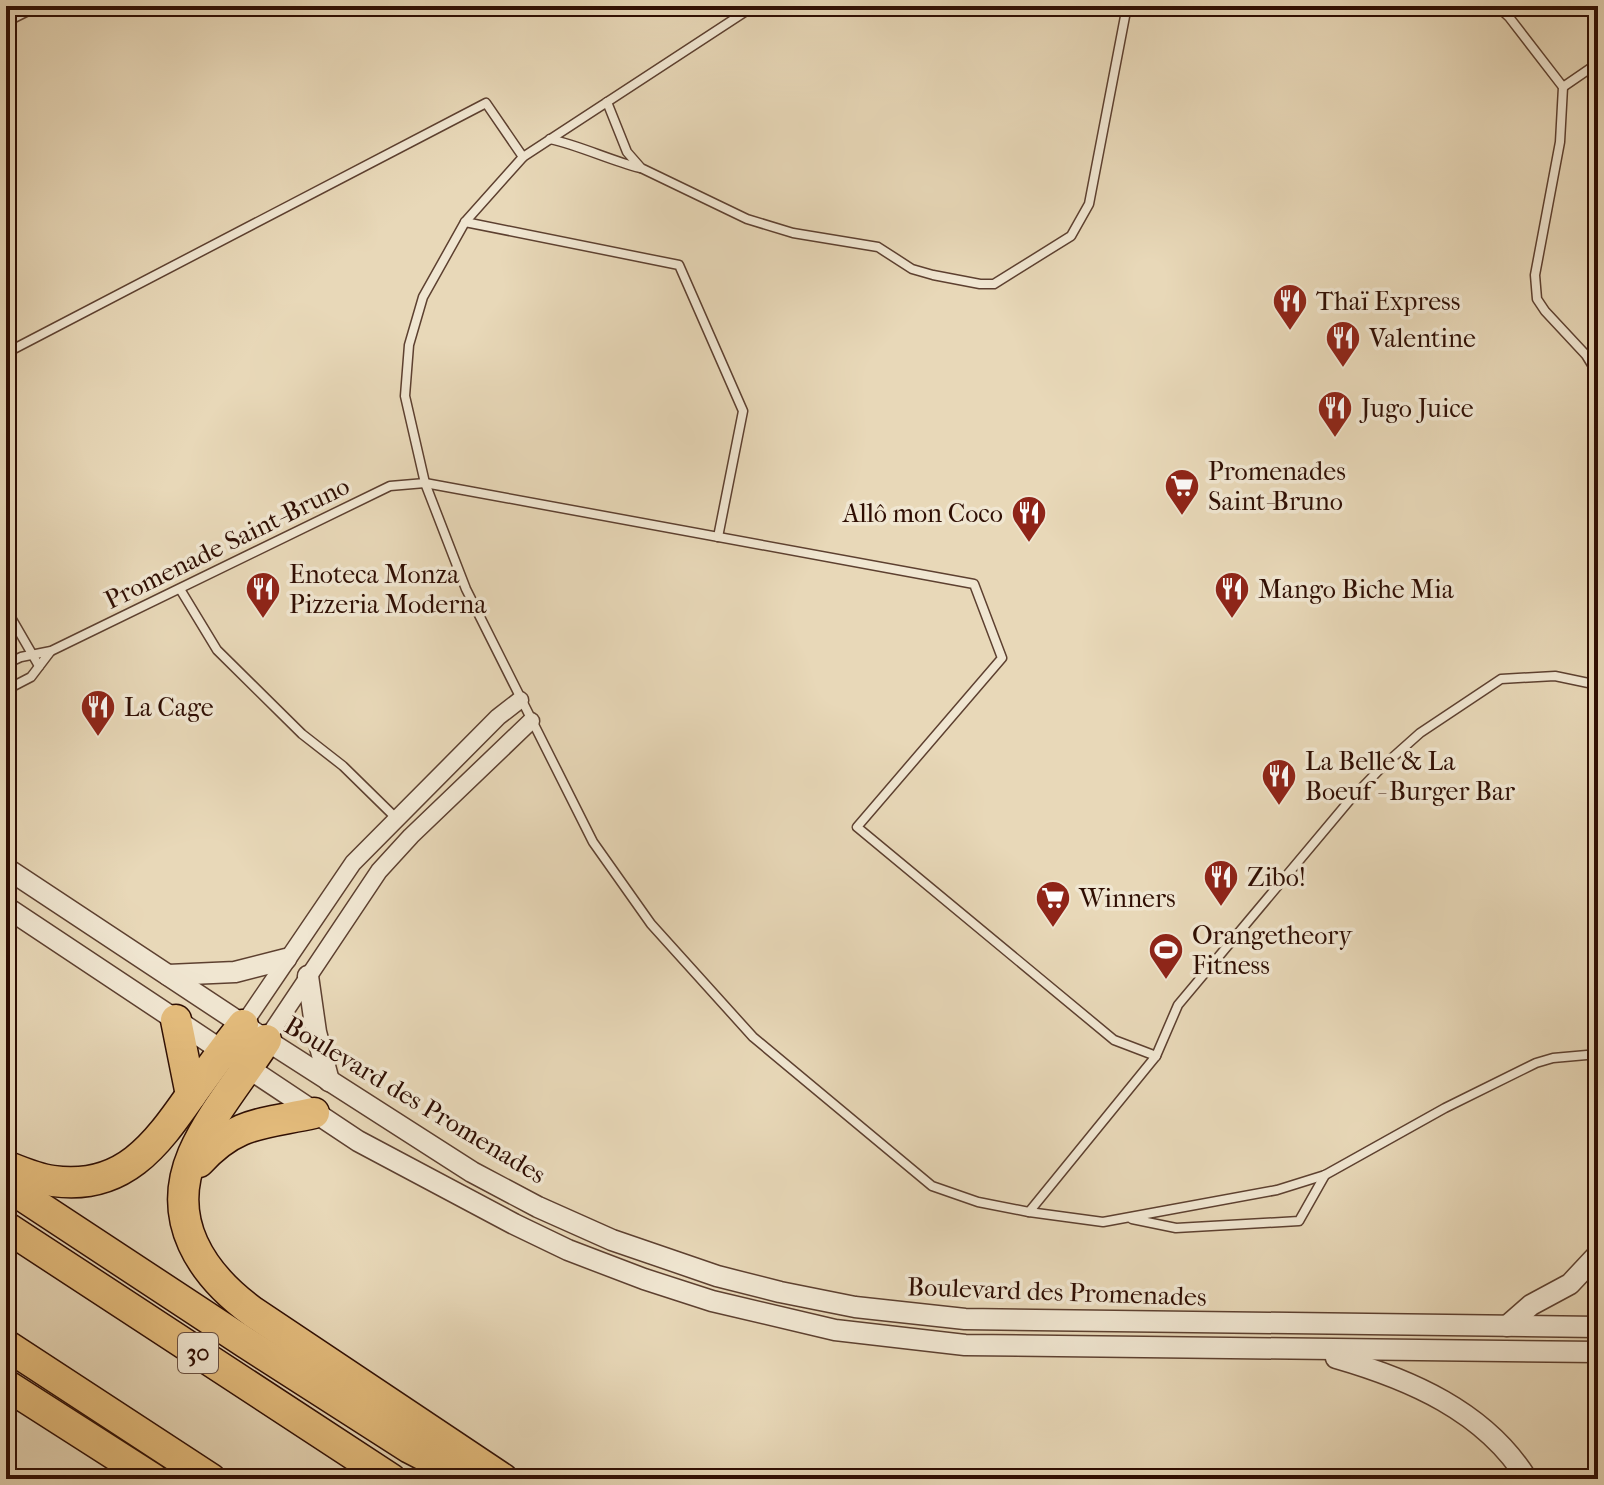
<svg xmlns="http://www.w3.org/2000/svg" width="1604" height="1485" font-family="'IM FELL French Canon',serif">
	<rect width="100%" height="100%" fill="#e8d8b8"/>
	<filter id="stains"><feTurbulence type="fractalNoise" baseFrequency=".0025" numOctaves="4"/><feColorMatrix values="0 0 0 0 .2 0 0 0 0 .09 0 0 0 0 .02 0 0 0 .5 -.17"/></filter>
	<radialGradient id="worn" r=".72"><stop offset=".6" stop-color="#630" stop-opacity="0"/><stop offset="1" stop-color="#630" stop-opacity=".3"/></radialGradient>
	<g fill="none" stroke-linecap="round" stroke-linejoin="round">
		<defs>
			<g id="service">
				<polyline points="754,6 523,157 465,222 423,297 409,345 405,396 425,483 466,589 593,842 651,924 753,1037 932,1186 978,1202 1029,1212 1103,1222 1277,1190 1325,1175 1445,1108 1536,1063 1553,1058 1598,1054"/>
				<polyline points="1241,6 1243,6"/>
				<polyline points="1497,6 1509,17 1563,87 1560,142 1535,275 1537,299 1545,311 1586,355 1594,368 1598,369"/>
				<polyline points="6,22 38,6"/>
				<polyline points="1563,87 1598,63"/>
				<polyline points="607,102 627,152 641,168 747,219 793,233 878,247 912,269 933,275 980,284 994,284 1071,236 1089,204 1127,6"/>
				<path d="M550 139C581 146 609 160 640 168"/>
				<polyline points="465,222 679,265 743,411 718,537"/>
				<polyline points="6,353 486,103 523,157"/>
				<polyline points="180,589 217,650 302,734 343,766 396,818"/>
				<polyline points="6,609 39,666"/>
				<polyline points="6,664 21,657 51,651 390,486 425,483 974,584 1002,658 857,827 1114,1040 1156,1056"/>
				<polyline points="6,690 31,677 50,652"/>
				<polyline points="1029,1212 1156,1056 1178,1005 1349,801 1383,766 1420,733 1501,679 1555,676 1598,685"/>
				<polyline points="1132,1219 1176,1228 1299,1221 1325,1175"/>
			</g>
			<g id="minor">
				<polyline points="243,1025 353,863 498,717 520,700"/>
				<polyline points="266,1040 379,871 411,836 531,721"/>
			</g>
			<g id="tertiary">
				<polyline points="6,868 266,1040 472,1172 538,1207 612,1240 717,1276 780,1292 855,1307 965,1319 1598,1327"/>
				<polyline points="6,907 358,1141 514,1224 568,1250 644,1279 712,1301 835,1330 965,1345 1598,1352"/>
				<polyline points="168,975 235,972 286,959"/>
				<polyline points="308,976 316,1032 329,1081"/>
				<polyline points="1507,1326 1531,1305 1570,1284 1598,1254"/>
				<path d="M1336 1358C1409 1379 1485 1411 1527 1479"/>
				<polyline points="1598,1479 1598,1478"/>
			</g>
			<g id="motorway">
				<polyline points="176,1020 191,1095"/>
				<path d="M266 1040C243 1076 210 1115 193 1154 165 1220 201 1274 253 1312L503 1479"/>
				<path d="M199 1162C236 1121 264 1124 314 1113"/>
				<path d="M6 1166C21 1172 37 1179 53 1181 123 1191 156 1145 191 1095 208 1071 225 1048 243 1025"/>
				<polyline points="6,1185 246,1343 410,1448 470,1479"/>
				<polyline points="6,1227 391,1479"/>
				<polyline points="6,1345 211,1479"/>
				<polyline points="6,1385 153,1479"/>
			</g>
		</defs>
		<use href="#service" stroke="#5d4030" stroke-width="11"/>
		<use href="#minor" stroke="#5d4030" stroke-width="19"/>
		<use href="#tertiary" stroke="#5d4030" stroke-width="23"/>
		<use href="#motorway" stroke="#2f0e03" stroke-width="33"/>
		<use href="#service" stroke="#f0e6d1" stroke-width="8"/>
		<use href="#minor" stroke="#f0e6d1" stroke-width="16"/>
		<use href="#tertiary" stroke="#f0e6d1" stroke-width="20"/>
		<use href="#motorway" stroke="#e4bc7c" stroke-width="30"/>
	</g>
	<defs>
		<symbol id="restaurant-pin" viewBox="-11 -11 22 30"><path d="M0 17L-7.5 6A9.5 9.5 0 1 1 7.5 6Z" fill="#8f2418" stroke="#f0e6d1"/><path d="M-5-6h1v4h1v-4h1v4h1v-4h1v5L-1.5 .5V6h-2V.5L-5-1ZM5-6V6H3V1.5H1.5Q1.5-4 5-6Z" fill="#fff"/></symbol>
		<symbol id="supermarket-pin" viewBox="-11 -11 22 30"><path d="M0 17L-7.5 6A9.5 9.5 0 1 1 7.5 6Z" fill="#8f2418" stroke="#f0e6d1"/><path d="M-6-5.5h2.5l.6 2H6L4.5 2H-2.5L-4.4-4H-6ZM-1.5 3.2a1.3 1.3 0 1 0 .1 0ZM3 3.2a1.3 1.3 0 1 0 .1 0Z" fill="#fff"/></symbol>
		<symbol id="stadium-pin" viewBox="-11 -11 22 30"><path d="M0 17L-7.5 6A9.5 9.5 0 1 1 7.5 6Z" fill="#8f2418" stroke="#f0e6d1"/><path d="M0-5a6.5 5 0 1 0 0 10a6.5 5 0 1 0 0-10ZM-3.5-1.8h7v3.6h-7Z" fill="#fff"/></symbol>
	</defs>
	<g fill-rule="evenodd">
		<use href="#restaurant-pin" x="1270" y="281" width="40" height="54"/>
		<use href="#restaurant-pin" x="1323" y="318" width="40" height="54"/>
		<use href="#restaurant-pin" x="1315" y="388" width="40" height="54"/>
		<use href="#supermarket-pin" x="1162" y="466" width="40" height="54"/>
		<use href="#restaurant-pin" x="1009" y="493" width="40" height="54"/>
		<use href="#restaurant-pin" x="243" y="569" width="40" height="54"/>
		<use href="#restaurant-pin" x="1212" y="569" width="40" height="54"/>
		<use href="#restaurant-pin" x="78" y="687" width="40" height="54"/>
		<use href="#restaurant-pin" x="1259" y="756" width="40" height="54"/>
		<use href="#restaurant-pin" x="1201" y="857" width="40" height="54"/>
		<use href="#supermarket-pin" x="1033" y="878" width="40" height="54"/>
		<use href="#stadium-pin" x="1146" y="930" width="40" height="54"/>
	</g>
	<g text-anchor="middle" dominant-baseline="central" stroke-width="7" stroke-linejoin="round" paint-order="stroke">
		<rect fill="#f0e6d1" stroke="#694f41" stroke-width="2" x="178" y="1333" width="40" height="40" rx="6"/>
		<g font-size="24" font-weight="bold" fill="#2f0e03">
			<text x="198" y="1353">30</text>
		</g>
		<g font-size="26" fill="#2f0e03" stroke="#f0e6d1" text-anchor="start">
			<text x="1316" y="301">Thaï Express</text>
			<text x="1369" y="338">Valentine</text>
			<text x="1361" y="408">Jugo Juice</text>
			<text x="1208" y="471">Promenades<tspan x="1208" dy="30">Saint-Bruno</tspan></text>
			<text x="1003" y="513" text-anchor="end">Allô mon Coco</text>
			<text x="289" y="574">Enoteca Monza<tspan x="289" dy="30">Pizzeria Moderna</tspan></text>
			<text x="1258" y="589">Mango Biche Mia</text>
			<text x="124" y="707">La Cage</text>
			<text x="1305" y="761">La Belle &amp; La<tspan x="1305" dy="30">Boeuf - Burger Bar</tspan></text>
			<text x="1247" y="877">Zibo!</text>
			<text x="1079" y="898">Winners</text>
			<text x="1192" y="935">Orangetheory<tspan x="1192" dy="30">Fitness</tspan></text>
		</g>
		<g font-size="26" fill="#2f0e03" stroke="#f0e6d1">
			<text transform="translate(227 543) rotate(-26)">Promenade Saint-Bruno</text>
			<text transform="translate(415 1100) rotate(31)">Boulevard des Promenades</text>
			<text transform="translate(1057 1292) rotate(2)">Boulevard des Promenades</text>
		</g>
	</g>
	<rect width="1604" height="1485" fill="none" stroke="#e8d8b8" stroke-width="32"/>
	<rect x="8" y="8" width="1588" height="1469" fill="none" stroke="#2f0e03" stroke-width="4"/>
	<rect x="16" y="16" width="1572" height="1453" fill="none" stroke="#2f0e03" stroke-width="2"/>
	<rect width="100%" height="100%" filter="url(#stains)"/>
	<rect width="100%" height="100%" fill="url(#worn)"/>
</svg>
